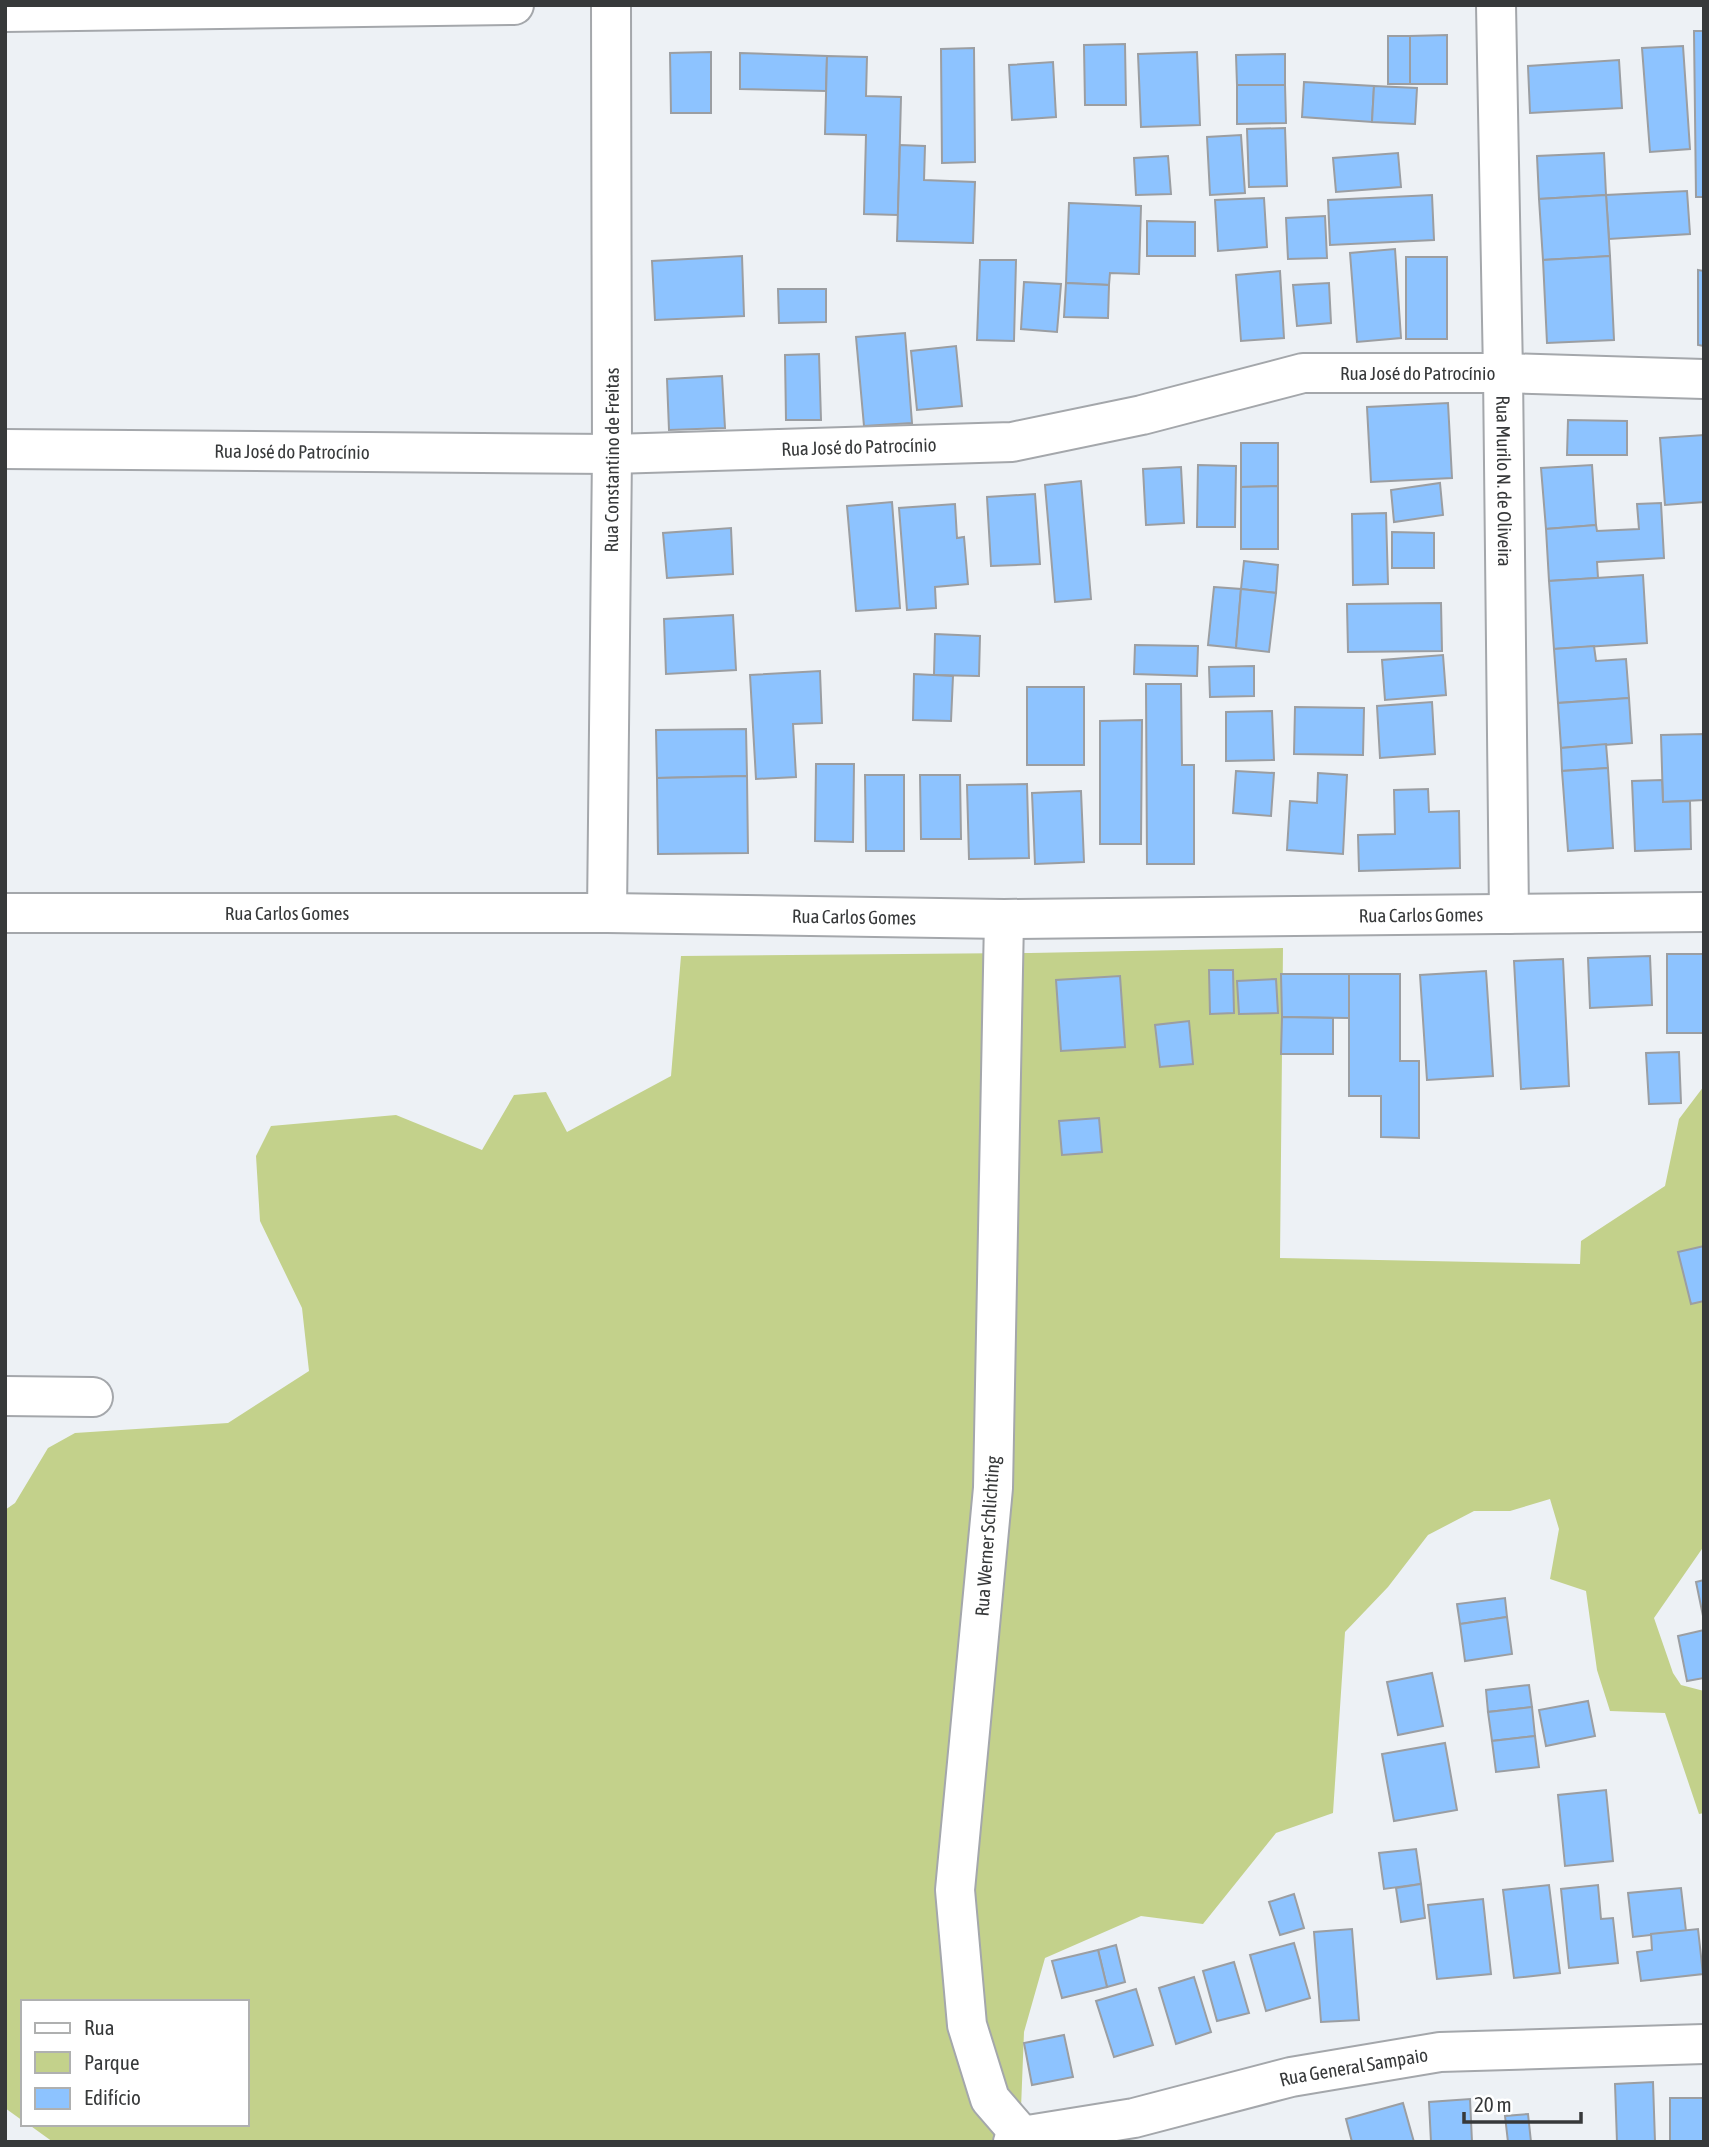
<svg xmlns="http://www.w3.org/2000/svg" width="1709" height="2147" font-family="'Asap Condensed',sans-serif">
	<rect width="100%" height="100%" fill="#edf1f5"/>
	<polygon fill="#c3d18b" points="1283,948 1280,1258 1580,1264 1581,1241 1665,1186 1679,1119 1704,1086 1704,1546 1654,1618 1673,1673 1681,1685 1704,1691 1704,1813 1699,1814 1665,1713 1610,1711 1597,1670 1586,1591 1550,1579 1559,1529 1550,1499 1510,1511 1474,1511 1428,1535 1388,1587 1345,1632 1333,1813 1276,1833 1203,1924 1141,1916 1045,1958 1024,2032 1021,2108 1048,2142 53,2142 28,2124 247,2124 247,2002 23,2002 23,2121 5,2108 5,1510 15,1503 48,1448 75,1433 228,1423 309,1371 302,1308 260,1221 256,1156 271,1126 396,1115 482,1150 514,1095 546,1092 567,1132 671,1076 681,956 1030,953"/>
	<g fill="#8dc3ff" stroke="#9b9ea2" stroke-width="2">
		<polygon points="1694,31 1704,31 1704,197 1696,197"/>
		<polygon points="1447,35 1447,84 1410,84 1410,36"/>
		<rect x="1388" y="36" width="22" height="48"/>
		<polygon points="1125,44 1126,105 1085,105 1084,45"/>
		<polygon points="1683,46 1690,149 1650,152 1642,48"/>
		<polygon points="974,48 975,162 942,163 941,49"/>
		<polygon points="711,52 711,113 671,113 670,53"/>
		<polygon points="1197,52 1200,125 1141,127 1138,54"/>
		<polygon points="740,53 827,56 826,91 740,89"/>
		<polygon points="1285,54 1285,85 1237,85 1236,55"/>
		<polygon points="827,56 867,57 866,96 901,97 898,215 864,214 866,135 825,134"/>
		<polygon points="1619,60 1622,108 1530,113 1528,66"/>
		<polygon points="1053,62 1056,117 1012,120 1009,65"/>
		<polygon points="1304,82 1374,86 1372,122 1302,117"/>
		<polygon points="1237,85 1285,85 1286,123 1237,124"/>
		<polygon points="1374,86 1417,88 1415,124 1372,122"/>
		<polygon points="1285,128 1287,186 1249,187 1247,129"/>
		<polygon points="1241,135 1245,193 1210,195 1207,137"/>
		<polygon points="900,145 925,146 924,180 975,182 973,243 897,241"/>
		<polygon points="1398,153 1401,187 1336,192 1333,158"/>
		<polygon points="1604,153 1606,195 1539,199 1537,156"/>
		<polygon points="1168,156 1171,194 1136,195 1134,158"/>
		<polygon points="1687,191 1690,234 1609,239 1606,195"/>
		<polygon points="1432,195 1434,240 1330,245 1328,200"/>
		<polygon points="1606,195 1610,256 1543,260 1539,199"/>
		<polygon points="1264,198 1267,247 1218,251 1215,200"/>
		<polygon points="1069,203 1141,206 1139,274 1110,273 1109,285 1066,283"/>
		<polygon points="1325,216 1327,258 1288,259 1286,218"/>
		<polygon points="1147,221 1195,222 1195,256 1147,256"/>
		<polygon points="1395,249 1401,338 1357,342 1350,253"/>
		<polygon points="742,256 744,316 655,320 652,261"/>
		<polygon points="1610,256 1614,340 1547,343 1543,260"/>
		<rect x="1406" y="257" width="41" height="82"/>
		<polygon points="980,260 1016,260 1014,341 977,340"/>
		<polygon points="1698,270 1704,271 1704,346 1698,345"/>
		<polygon points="1280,271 1284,338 1241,341 1236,275"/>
		<polygon points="1024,282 1061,284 1057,332 1021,329"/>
		<polygon points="1066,283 1109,285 1108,318 1064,317"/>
		<polygon points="1329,283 1331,323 1297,326 1293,285"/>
		<polygon points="778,289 826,289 826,322 779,323"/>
		<polygon points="905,333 912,423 864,426 856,337"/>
		<polygon points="956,346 962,406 917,410 911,351"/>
		<polygon points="819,354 821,420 786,420 785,355"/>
		<polygon points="722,376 725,428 669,430 667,379"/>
		<polygon points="1448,403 1452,478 1371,482 1367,407"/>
		<polygon points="1568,420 1627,421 1627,455 1567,455"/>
		<polygon points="1704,435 1704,502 1665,505 1660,438"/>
		<polygon points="1241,443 1278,443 1278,486 1241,487"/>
		<polygon points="1198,465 1236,466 1235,527 1197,527"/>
		<polygon points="1592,465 1596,525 1546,529 1541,468"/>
		<polygon points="1181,467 1184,523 1146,525 1143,469"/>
		<polygon points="1081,481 1091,599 1055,602 1045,485"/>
		<polygon points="1440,483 1443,515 1394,522 1391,490"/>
		<polygon points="1278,486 1278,549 1241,549 1241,487"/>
		<polygon points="1035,494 1040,564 991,566 987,497"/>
		<polygon points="892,502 900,608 856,611 847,506"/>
		<polygon points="1661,503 1664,558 1597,562 1598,578 1549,581 1546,529 1596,525 1597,531 1639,529 1637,504"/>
		<polygon points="955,504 957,538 964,537 968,584 935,587 936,608 907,610 899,508"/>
		<polygon points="1386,513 1388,584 1353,585 1352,514"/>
		<polygon points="731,528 733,574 667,578 663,533"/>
		<polygon points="1392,532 1434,533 1434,568 1392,568"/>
		<polygon points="1244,561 1278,565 1276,593 1241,589"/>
		<polygon points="1643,575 1647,643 1554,649 1549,581"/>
		<polygon points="1214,587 1241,589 1236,648 1208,645"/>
		<polygon points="1241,589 1276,593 1269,652 1236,648"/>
		<polygon points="1441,603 1442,651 1348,652 1347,604"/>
		<polygon points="733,615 736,670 666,674 664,619"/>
		<polygon points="935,634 980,636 979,676 934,675"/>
		<polygon points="1135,645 1198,646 1197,676 1134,674"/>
		<polygon points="1594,646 1596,661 1626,659 1629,698 1558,703 1554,649"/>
		<polygon points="1443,655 1446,695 1385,700 1382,660"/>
		<polygon points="1254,666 1254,696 1210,697 1209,667"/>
		<polygon points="820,671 822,723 793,724 796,777 756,779 750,675"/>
		<polygon points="914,674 953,676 951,721 913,720"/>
		<polygon points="1146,684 1181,684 1182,765 1194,765 1194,864 1147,864"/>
		<rect x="1027" y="687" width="57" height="78"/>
		<polygon points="1629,698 1632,743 1561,748 1558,703"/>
		<polygon points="1432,702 1435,754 1380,758 1377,706"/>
		<polygon points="1295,707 1364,708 1363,755 1294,754"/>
		<polygon points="1272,711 1274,760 1226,761 1226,712"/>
		<polygon points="1142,720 1141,844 1100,844 1100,721"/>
		<polygon points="746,729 747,776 657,778 656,730"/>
		<polygon points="1704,734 1704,800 1663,802 1661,735"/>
		<polygon points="1606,744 1608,768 1562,771 1561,748"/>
		<polygon points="816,764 854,764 853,842 815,841"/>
		<polygon points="1608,768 1613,848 1568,851 1562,771"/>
		<polygon points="1236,771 1274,773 1271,816 1233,813"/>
		<polygon points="1318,773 1347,775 1343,854 1287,850 1290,801 1317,803"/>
		<polygon points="865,775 904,775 904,851 866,851"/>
		<polygon points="920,775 960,775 961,839 921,839"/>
		<polygon points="747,776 748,853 658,854 657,778"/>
		<polygon points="1662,780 1663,802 1690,801 1691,849 1635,851 1632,781"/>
		<polygon points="1027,784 1029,858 969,859 967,785"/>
		<polygon points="1428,789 1429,812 1459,811 1460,868 1359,871 1358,835 1395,834 1394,790"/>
		<polygon points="1081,791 1084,862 1035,864 1032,793"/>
		<rect x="1667" y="954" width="37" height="79"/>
		<polygon points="1650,956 1652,1005 1590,1008 1588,958"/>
		<polygon points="1563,959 1569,1086 1521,1089 1514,961"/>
		<polygon points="1209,970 1233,970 1234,1013 1210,1014"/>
		<polygon points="1486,971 1493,1076 1427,1080 1420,975"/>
		<polygon points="1281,974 1349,974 1349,1018 1282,1017"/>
		<polygon points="1349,974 1400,974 1400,1061 1419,1061 1419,1138 1381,1137 1381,1096 1349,1096"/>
		<polygon points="1120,976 1125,1047 1061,1051 1056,980"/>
		<polygon points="1276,979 1278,1013 1239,1014 1237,981"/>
		<polygon points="1282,1017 1333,1018 1333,1054 1281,1054"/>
		<polygon points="1189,1021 1193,1064 1160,1067 1155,1025"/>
		<polygon points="1679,1052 1681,1103 1649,1104 1646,1053"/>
		<polygon points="1099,1118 1102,1152 1062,1155 1059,1121"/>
		<polygon points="1704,1246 1704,1301 1691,1304 1678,1252"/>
		<polygon points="1704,1580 1704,1616 1703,1616 1696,1582"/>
		<polygon points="1505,1598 1507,1617 1460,1624 1457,1604"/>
		<polygon points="1507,1617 1512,1654 1465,1661 1460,1624"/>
		<polygon points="1704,1630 1704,1678 1687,1681 1678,1636"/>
		<polygon points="1432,1673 1443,1726 1398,1735 1387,1682"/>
		<polygon points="1529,1685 1532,1707 1488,1712 1486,1690"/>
		<polygon points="1588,1701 1595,1736 1546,1746 1539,1710"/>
		<polygon points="1532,1707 1535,1736 1492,1741 1488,1712"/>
		<polygon points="1535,1736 1539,1767 1496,1772 1492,1741"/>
		<polygon points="1445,1743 1457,1810 1394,1821 1382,1754"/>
		<polygon points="1606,1790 1613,1861 1565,1866 1558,1795"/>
		<polygon points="1416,1849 1421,1884 1384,1889 1379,1853"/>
		<polygon points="1421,1884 1425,1918 1401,1922 1396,1888"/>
		<polygon points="1549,1885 1560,1973 1514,1978 1503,1890"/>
		<polygon points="1598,1885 1601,1919 1613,1918 1618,1963 1569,1968 1561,1889"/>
		<polygon points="1681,1888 1686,1931 1633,1937 1628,1893"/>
		<polygon points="1294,1894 1304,1928 1280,1935 1269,1902"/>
		<polygon points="1483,1899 1491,1974 1437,1979 1428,1905"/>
		<polygon points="1352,1929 1359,2020 1321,2022 1314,1932"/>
		<polygon points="1698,1929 1703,1974 1641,1981 1637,1952 1652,1950 1651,1934"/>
		<polygon points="1294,1943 1310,1998 1266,2011 1250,1955"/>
		<polygon points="1116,1945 1125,1982 1107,1987 1098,1950"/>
		<polygon points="1098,1950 1107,1987 1062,1998 1052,1961"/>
		<polygon points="1234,1962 1249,2013 1217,2021 1203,1971"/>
		<polygon points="1194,1977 1211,2032 1176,2044 1159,1988"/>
		<polygon points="1136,1989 1153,2045 1114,2057 1096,2001"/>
		<polygon points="1064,2035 1073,2077 1032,2085 1024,2043"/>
		<polygon points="1653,2082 1655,2142 1617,2142 1615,2084"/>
		<rect x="1670" y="2098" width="34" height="44"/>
		<polygon points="1470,2099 1472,2142 1431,2142 1429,2102"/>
		<polygon points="1403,2103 1414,2142 1352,2142 1346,2119"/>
		<polygon points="1528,2114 1531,2142 1508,2142 1505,2116"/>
	</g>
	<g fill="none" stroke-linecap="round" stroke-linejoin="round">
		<defs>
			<g id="street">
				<path id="s1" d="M1496 5 1503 373 1509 914"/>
				<polyline points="5,12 514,5"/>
				<path id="s2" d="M5 449 612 454 1012 442 1142 415 1303 373H1503L1704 379"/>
				<path id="s3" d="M5 913H607L1004 919 1704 912"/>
				<path id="s4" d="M607 913 612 454 611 5"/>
				<polyline points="1004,919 993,1488 955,1890 967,2025 990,2099 1022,2136"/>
				<polyline points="5,1396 93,1397"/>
				<path id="s5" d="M1013 2142 1022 2136 1134 2118 1291 2077 1440 2052 1704 2044"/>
			</g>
		</defs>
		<use href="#street" stroke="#a4a7ab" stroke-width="42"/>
		<use href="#street" stroke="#fff" stroke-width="38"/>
	</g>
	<g text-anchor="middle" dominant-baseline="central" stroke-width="6" stroke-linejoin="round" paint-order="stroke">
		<g font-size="19" fill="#37393a" stroke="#fff">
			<text stroke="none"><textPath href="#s2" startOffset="1421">Rua José do Patrocínio</textPath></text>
			<text stroke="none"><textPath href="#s2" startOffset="854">Rua José do Patrocínio</textPath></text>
			<text stroke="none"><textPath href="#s2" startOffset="287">Rua José do Patrocínio</textPath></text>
			<text stroke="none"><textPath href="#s4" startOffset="453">Rua Constantino de Freitas</textPath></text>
			<text stroke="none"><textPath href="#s1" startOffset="476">Rua Murilo N. de Oliveira</textPath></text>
			<text stroke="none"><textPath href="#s3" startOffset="282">Rua Carlos Gomes</textPath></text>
			<text stroke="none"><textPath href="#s3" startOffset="1416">Rua Carlos Gomes</textPath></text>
			<text stroke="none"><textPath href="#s3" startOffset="849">Rua Carlos Gomes</textPath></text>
			<text transform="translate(987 1536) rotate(-86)">Rua Werner Schlichting</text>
			<text stroke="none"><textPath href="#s5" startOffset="350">Rua General Sampaio</textPath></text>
		</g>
	</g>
	<rect width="1709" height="2147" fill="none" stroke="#37393a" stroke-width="14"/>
	<rect x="21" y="2000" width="228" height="126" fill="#ffffff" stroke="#afb0b0" stroke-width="2"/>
	<rect x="35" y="2023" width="35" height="10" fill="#ffffff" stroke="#afb0b0" stroke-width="2"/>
	<text x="84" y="2035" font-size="21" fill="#37393a">Rua</text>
	<rect x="35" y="2052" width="35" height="21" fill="#c3d18b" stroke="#afb0b0" stroke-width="2"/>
	<text x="84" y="2070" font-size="21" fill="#37393a">Parque</text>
	<rect x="35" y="2088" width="35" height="21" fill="#8dc3ff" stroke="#afb0b0" stroke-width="2"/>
	<text x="84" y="2105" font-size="21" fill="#37393a">Edifício</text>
	<path d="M1464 2112v10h117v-10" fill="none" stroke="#37393a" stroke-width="3.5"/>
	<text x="1474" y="2112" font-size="21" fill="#37393a" stroke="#ffffff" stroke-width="5" paint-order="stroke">20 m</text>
</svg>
